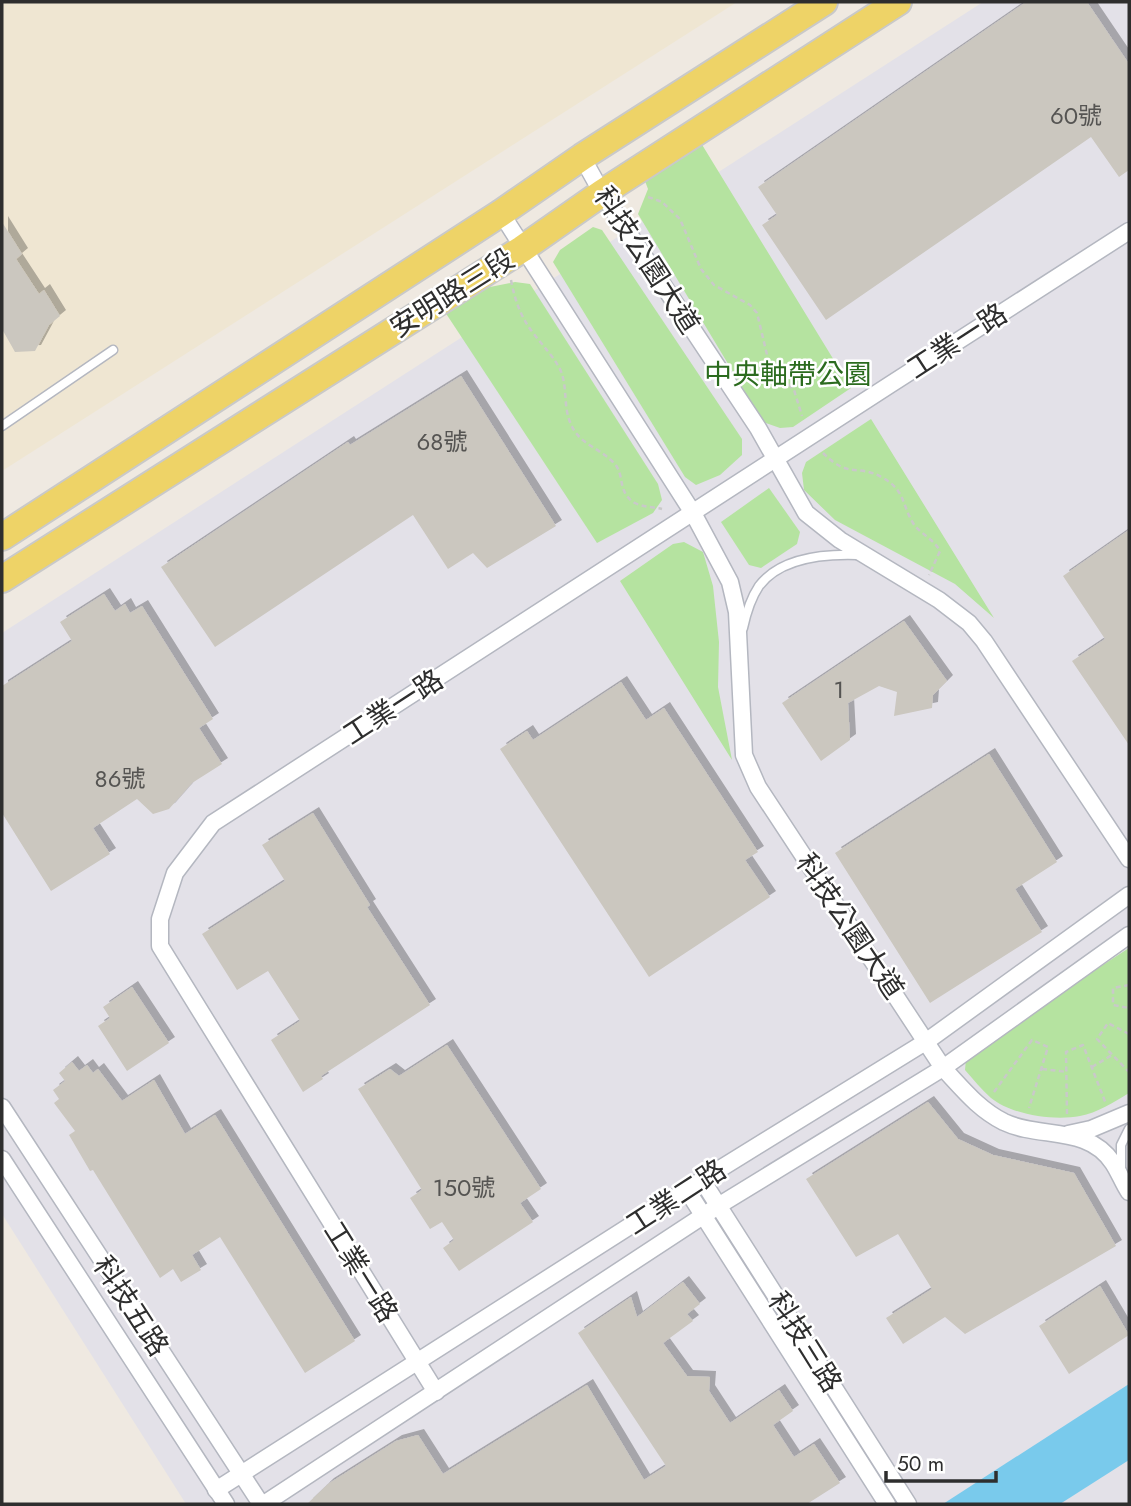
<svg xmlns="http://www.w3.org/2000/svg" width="1131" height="1506" font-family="Jost,'Noto Sans TC',sans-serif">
	<defs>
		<filter id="shadow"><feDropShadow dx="6" dy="-6" stdDeviation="0" flood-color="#0004"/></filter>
	</defs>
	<rect width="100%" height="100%" fill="#efe9e1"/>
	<polygon fill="#e3e1e8" points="983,2 1129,2 1129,1504 186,1504 2,1214 2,633"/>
	<polygon fill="#efe6d2" points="2,2 737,2 2,471"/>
	<g fill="#b5e3a0">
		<polygon points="701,143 851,388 793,427 780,428 763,422 638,214 648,189 645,181"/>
		<polygon points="593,227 602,230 742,439 742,455 720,475 696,485 685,477 553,262 560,250"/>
		<polygon points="515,282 530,284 658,484 662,500 653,513 597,543 445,312 485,288"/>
		<polygon points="871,419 994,618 955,584 835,520 804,490 802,473 806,462"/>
		<polygon points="769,488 800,532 797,544 761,568 749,565 721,522"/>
		<polygon points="684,542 703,552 713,586 719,642 718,687 732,760 620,581 673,544"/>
		<path d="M1129 948V1093C1114 1102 1097 1113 1080 1116 1054 1121 1012 1115 991 1098 982 1090 973 1079 965 1070L966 1059 975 1048Z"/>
	</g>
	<polygon fill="#79caec" points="1129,1384 1129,1460 1060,1504 943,1504"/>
	<g fill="#cbc7bf" filter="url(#shadow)">
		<polygon points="1026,2 1087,2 1129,64 1129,170 1119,177 1091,137 826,320 762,225 777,215 758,187"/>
		<polygon points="2,222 22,254 16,259 39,294 44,290 60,316 49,325 35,351 15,352 2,329"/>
		<polygon points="461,376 556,526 487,568 473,553 448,569 413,515 215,647 161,567 348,442 350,445"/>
		<polygon points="1129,530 1129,745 1072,661 1105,639 1063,576"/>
		<polygon points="104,594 115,611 125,604 130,613 142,606 213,719 199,728 222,764 192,783 169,809 153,814 137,799 93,828 110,854 51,891 2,813 2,686 72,641 60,622"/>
		<polygon points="904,621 947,681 933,695 932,708 894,716 897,692 879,686 848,703 850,740 821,761 782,703"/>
		<polygon points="621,682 646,720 664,708 758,852 745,860 770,897 649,977 500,749 527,731 533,740"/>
		<polygon points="989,754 1057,862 1015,889 1042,932 930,1003 835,853"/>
		<polygon points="313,813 370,905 367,907 430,1005 321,1076 323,1079 303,1092 271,1040 300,1021 268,971 237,990 202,934 285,881 262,845"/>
		<polygon points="132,987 169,1043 127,1071 98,1026 110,1018 103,1007"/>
		<polygon points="447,1045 541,1189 520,1203 533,1222 459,1271 443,1248 454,1240 442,1222 430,1229 410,1198 422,1190 358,1089 390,1069 399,1076"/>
		<polygon points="72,1062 79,1071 87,1065 93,1073 98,1069 122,1101 154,1080 185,1134 215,1115 355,1341 305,1373 220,1237 192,1255 201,1270 181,1282 173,1269 160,1278 93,1170 90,1171 69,1135 75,1131 54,1103 59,1099 53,1090 65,1081 59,1073"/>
		<polygon points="928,1102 958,1139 993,1155 1074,1173 1116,1246 965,1334 945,1317 903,1344 886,1318 932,1289 898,1234 856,1257 806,1179"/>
		<polygon points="683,1282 700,1304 687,1314 693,1321 663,1343 687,1376 710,1377 709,1391 730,1423 779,1390 793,1411 773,1425 794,1457 814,1444 840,1483 807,1504 307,1504 328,1484 396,1441 418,1435 443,1474 587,1385 644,1480 666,1466 578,1333 631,1297 637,1317"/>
		<polygon points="1100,1286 1129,1335 1069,1374 1039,1326"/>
	</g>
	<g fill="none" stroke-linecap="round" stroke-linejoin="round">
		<defs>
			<g id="service">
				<polyline points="2,426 113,350"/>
				<path d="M743 628C746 614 751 598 759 586 781 557 825 554 857 555"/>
				<polyline points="1121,1168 1121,1145 1129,1129"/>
			</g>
			<g id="minor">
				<polyline points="582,157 602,193 758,428 806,513 840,540 939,600 969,623 984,641 1129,859"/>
				<path d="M501 213 693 513 730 582 737 612 744 755 758 787 943 1068C962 1088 978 1109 1004 1122 1040 1139 1088 1125 1113 1163 1119 1172 1123 1183 1129 1192"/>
				<polyline points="2,1107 261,1504"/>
				<polyline points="1068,1134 1091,1129 1129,1113"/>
				<polyline points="2,1159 226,1504"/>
				<polyline points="702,1180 908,1504"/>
				<polyline points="687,1190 887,1504"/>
				<path d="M436 1392 160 946V919L175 873 213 823C519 625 823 427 1129 231"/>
				<polyline points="216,1490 702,1180 927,1041 1129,895"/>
				<polyline points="264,1504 718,1206 943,1068 1129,935"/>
			</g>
			<g id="primary">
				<polyline points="2,537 501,213 582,157 824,2"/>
				<polyline points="2,579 522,249 602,193 898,2"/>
			</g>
		</defs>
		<use href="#service" stroke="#b4b7c0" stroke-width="11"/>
		<use href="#minor" stroke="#b4b7c0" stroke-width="19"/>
		<use href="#primary" stroke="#c9c9c9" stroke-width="30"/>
		<g stroke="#c9c9c9" stroke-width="2.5" stroke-dasharray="5 3.5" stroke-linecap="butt">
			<polyline points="648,197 662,202 680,219 701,269 714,285 750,305 757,313 769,363 794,390 802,416"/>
			<path d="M511 280C515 301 521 318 534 334 543 346 553 356 560 369 568 387 563 405 570 422 578 444 598 447 613 462 626 474 616 492 635 503 642 507 654 507 662 509"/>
			<path d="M823 453C850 480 858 463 883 478 905 490 902 505 913 523 920 534 934 539 940 551L929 575"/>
			<polyline points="1129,985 1113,988 1113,1005 1129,1008"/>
			<polyline points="1129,1034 1108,1023 1097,1039 1129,1072"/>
			<polyline points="1092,1067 1112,1055"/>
			<polyline points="1042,1069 1067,1072"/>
			<polyline points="994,1092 1032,1040 1048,1047 1029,1108"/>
			<polyline points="1067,1114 1066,1052 1083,1045 1106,1104"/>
		</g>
		<use href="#service" stroke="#fff" stroke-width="8"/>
		<use href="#minor" stroke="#fff" stroke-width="16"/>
		<use href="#primary" stroke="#eed367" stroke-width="26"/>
	</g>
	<g text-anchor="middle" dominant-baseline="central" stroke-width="5" stroke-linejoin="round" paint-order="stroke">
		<g font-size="24" fill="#555452">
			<text x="1076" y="115">60號</text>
			<text x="442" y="441">68號</text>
			<text x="839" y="689">1</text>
			<text x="120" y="778">86號</text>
			<text x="464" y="1187">150號</text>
		</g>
		<g font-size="28" fill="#2e2e2e" stroke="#fff">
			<text transform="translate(647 260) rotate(57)">科技公園大道</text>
			<text transform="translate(452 293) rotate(-32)">安明路三段</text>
			<text transform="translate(957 341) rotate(-33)">工業一路</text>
			<text transform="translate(393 707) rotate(-33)">工業一路</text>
			<text transform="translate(850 926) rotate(56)">科技公園大道</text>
			<text transform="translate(676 1197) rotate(-33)">工業二路</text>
			<text transform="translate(361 1272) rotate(58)">工業一路</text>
			<text transform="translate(131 1306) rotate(57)">科技五路</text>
			<text transform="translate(805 1342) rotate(58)">科技三路</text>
		</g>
		<g font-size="28" fill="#2b6b1e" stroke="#fff">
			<text x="788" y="374">中央軸帶公園</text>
		</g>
	</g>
	<rect width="1131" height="1506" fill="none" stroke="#2e2e2e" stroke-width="7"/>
	<path d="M886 1471v10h110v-10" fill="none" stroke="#2e2e2e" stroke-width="3.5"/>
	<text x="897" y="1471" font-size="21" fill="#2e2e2e" stroke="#ffffff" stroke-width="5" paint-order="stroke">50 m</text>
</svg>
